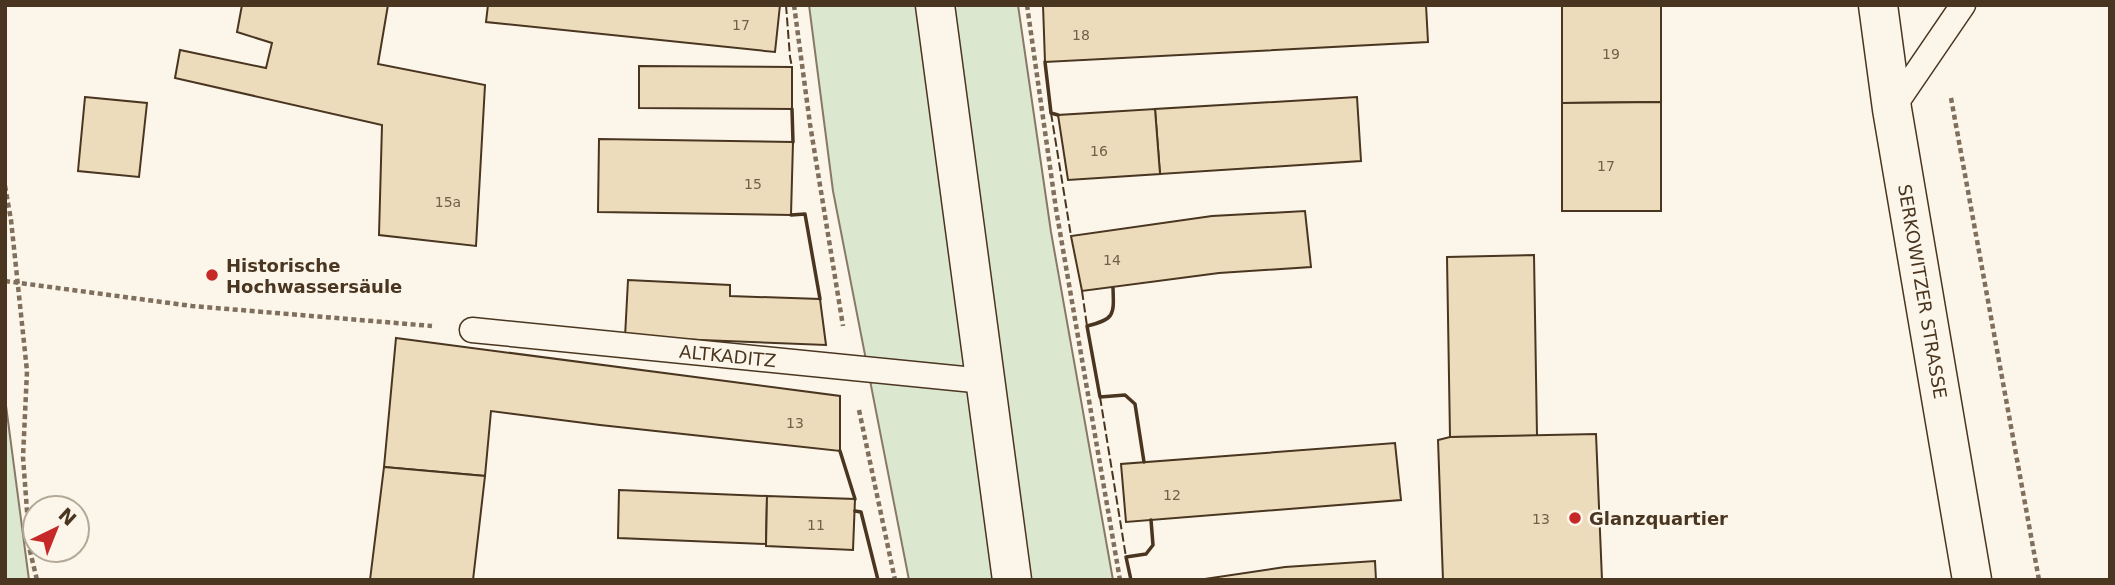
<svg xmlns="http://www.w3.org/2000/svg" width="2115" height="585" font-family="'DejaVu Sans',sans-serif">
	<rect width="100%" height="100%" fill="#fbf6e9"/>
	<g fill="#dce7d0" stroke="#887966" stroke-width="2">
		<polygon points="809,5 1018,5 1051,232 1113,580 909,580 833,191"/>
		<polygon points="5,398 29,580 5,580"/>
	</g>
	<g fill="#ecdcbc" stroke="#4a3520" stroke-width="2">
		<polygon points="242,5 388,5 378,64 485,85 476,246 379,235 382,125 175,78 180,50 266,68 272,43 237,32"/>
		<polygon points="488,5 780,5 775,52 486,22"/>
		<polygon points="1043,5 1426,5 1428,42 1045,62"/>
		<polygon points="1562,5 1661,5 1661,102 1562,103"/>
		<polygon points="639,66 792,67 792,109 639,108"/>
		<polygon points="85,97 147,103 139,177 78,171"/>
		<polygon points="1357,97 1361,161 1160,174 1155,109"/>
		<polygon points="1661,102 1661,211 1562,211 1562,103"/>
		<polygon points="1155,109 1160,174 1068,180 1058,115"/>
		<polygon points="599,139 793,142 791,215 598,212"/>
		<polygon points="1305,211 1311,267 1219,273 1082,291 1071,236 1212,216"/>
		<polygon points="1534,255 1537,436 1450,437 1447,257"/>
		<polygon points="628,280 730,285 730,296 820,299 826,345 625,337"/>
		<polygon points="396,338 840,396 840,451 600,425 491,411 485,476 384,467"/>
		<polygon points="1596,434 1602,580 1443,580 1438,440 1450,437"/>
		<polygon points="1395,443 1401,500 1126,522 1121,464"/>
		<polygon points="384,467 485,476 473,580 370,580"/>
		<polygon points="619,490 767,496 766,544 618,538"/>
		<polygon points="767,496 855,499 853,550 766,546"/>
		<polygon points="1375,561 1376,580 1198,580 1285,567"/>
	</g>
	<g fill="none" stroke-linecap="round" stroke-linejoin="round">
		<defs>
			<g id="service">
				<polyline points="1892,109 1963,5"/>
				<path id="s1" d="M472 330 984 381"/>
			</g>
			<g id="minor">
				<polyline points="935,5 1012,580"/>
				<path id="s2" d="M1878 5 1892 109 1972 580"/>
			</g>
		</defs>
		<use href="#service" stroke="#4a3520" stroke-width="27"/>
		<use href="#minor" stroke="#4a3520" stroke-width="41"/>
		<g stroke="#7f6f5c" stroke-width="4.5" stroke-dasharray="5 3.5" stroke-linecap="butt">
			<polyline points="794,5 810,124 843,326"/>
			<polyline points="1027,5 1056,209 1120,580"/>
			<polyline points="1951,98 2039,580"/>
			<polyline points="5,186 11,220 27,371 23,457 30,551 37,580"/>
			<polyline points="5,281 192,306 432,326"/>
			<polyline points="859,410 895,580"/>
		</g>
		<use href="#service" stroke="#fbf6e9" stroke-width="24"/>
		<use href="#minor" stroke="#fbf6e9" stroke-width="38"/>
		<g stroke="#4a3520" stroke-width="2" stroke-dasharray="9 3.5" stroke-linecap="butt">
			<polyline points="786,5 790,57 792,67"/>
			<polyline points="1051,113 1071,236"/>
			<polyline points="1082,291 1087,326"/>
			<polyline points="1100,397 1126,557"/>
		</g>
		<g stroke="#4a3520" stroke-width="3.5">
			<polyline points="1045,62 1051,113 1058,115"/>
			<polyline points="792,109 793,142"/>
			<polyline points="791,215 805,214 820,299"/>
			<path d="M1113 288C1114 315 1115 319 1087 326L1100 397 1125 395 1135 404 1144 462"/>
			<polyline points="840,451 855,499"/>
			<polyline points="855,511 861,512 878,580"/>
			<polyline points="1131,580 1126,557 1146,554 1153,545 1151,520"/>
		</g>
	</g>
	<g fill="#c62828" stroke="#fbf6e9" stroke-width="2.5">
		<circle cx="212" cy="275" r="7"/>
		<circle cx="1575" cy="518" r="7"/>
	</g>
	<g text-anchor="middle" dominant-baseline="central" stroke-width="5" stroke-linejoin="round" paint-order="stroke">
		<g font-size="14" fill="#725f47">
			<text x="741" y="25">17</text>
			<text x="1081" y="35">18</text>
			<text x="1611" y="54">19</text>
			<text x="1099" y="151">16</text>
			<text x="1606" y="166">17</text>
			<text x="753" y="184">15</text>
			<text x="448" y="202">15a</text>
			<text x="1112" y="260">14</text>
			<text x="795" y="423">13</text>
			<text x="1172" y="495">12</text>
			<text x="1541" y="519">13</text>
			<text x="816" y="525">11</text>
		</g>
		<g font-size="18" font-weight="bold" fill="#4a3520" stroke="#fbf6e9" text-anchor="start">
			<text x="226" y="265">Historische<tspan x="226" dy="21">Hochwassersäule</tspan></text>
			<text x="1589" y="518">Glanzquartier</text>
		</g>
		<g font-size="18" fill="#4a3520" stroke="#fbf6e9">
			<text stroke="none"><textPath href="#s2" startOffset="290">SERKOWITZER STRASSE</textPath></text>
			<text stroke="none"><textPath href="#s1" startOffset="257">ALTKADITZ</textPath></text>
		</g>
	</g>
	<rect width="2115" height="585" fill="none" stroke="#4a3520" stroke-width="14"/>
	<g transform="translate(56 529) rotate(43)"><circle r="33" fill="#fbf6e9" stroke="#b4a999" stroke-width="2"/>
	<path d="M0-5L12 26L0 18L-12 26Z" fill="#c62828"/>
	<text y="-10" font-size="19" font-weight="bold" text-anchor="middle" fill="#4a3520">N</text>
	</g>
</svg>
